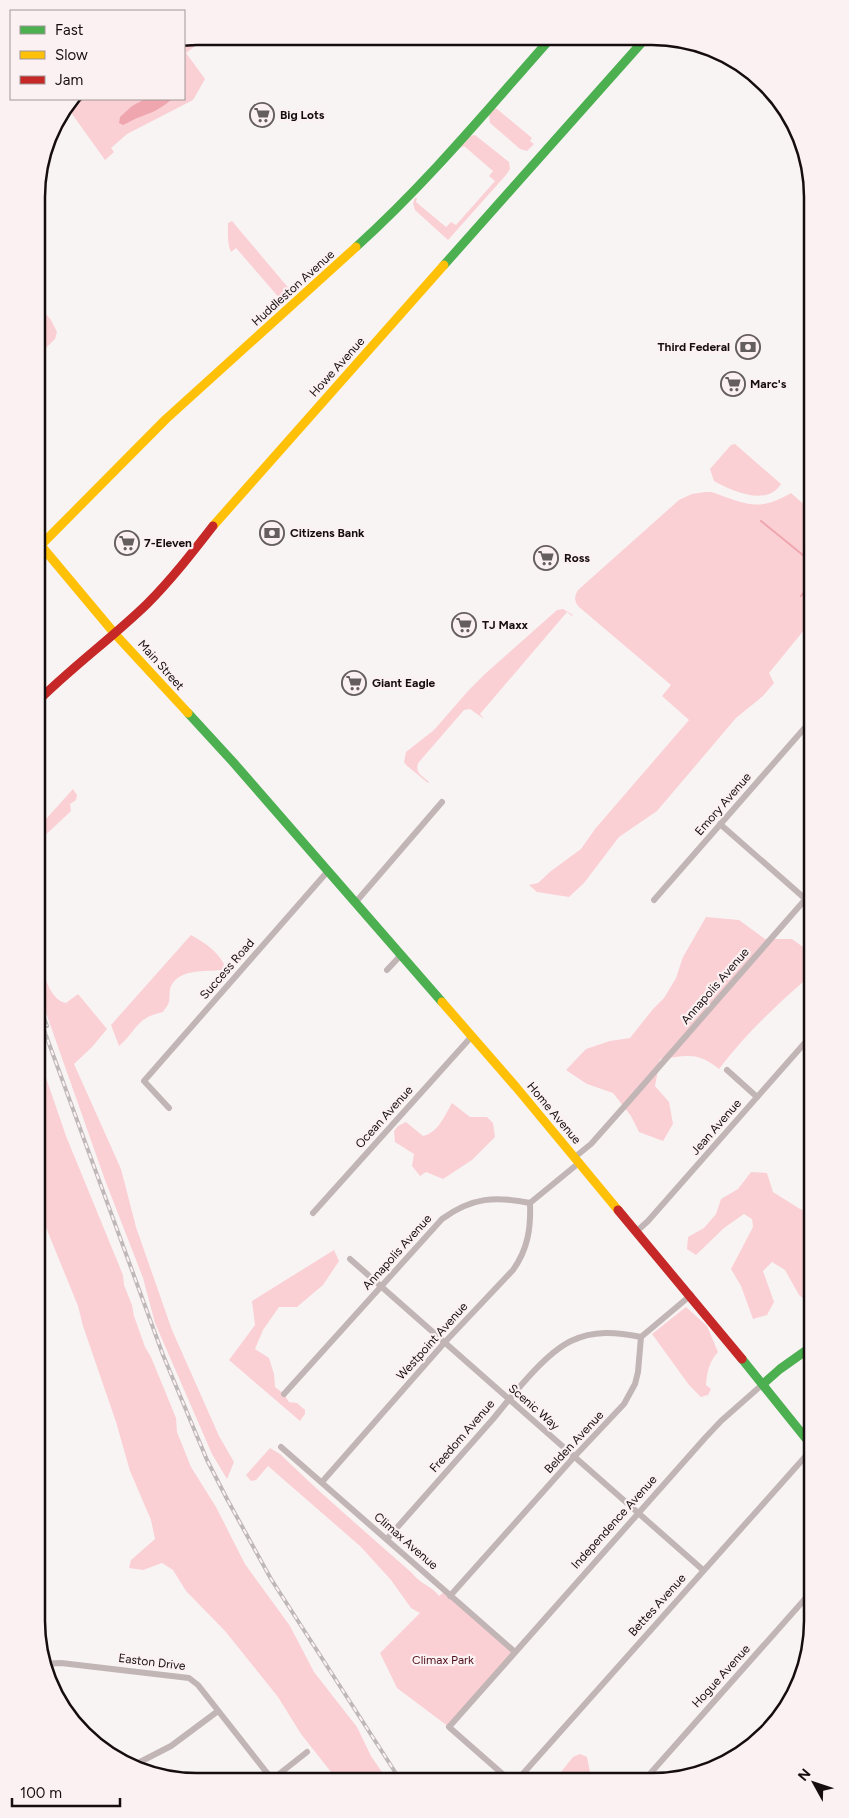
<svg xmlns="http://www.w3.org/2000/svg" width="849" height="1818" font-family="Figtree,sans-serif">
	<rect width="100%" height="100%" fill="#f9f4f4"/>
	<g fill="#fad0d4">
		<polygon points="197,36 208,36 186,53 205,79 193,100 127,134 111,148 114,152 105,160 67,107 73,99 184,99 184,39"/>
		<polygon points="494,108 497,109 532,138 530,141 534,144 527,151 520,149 490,123 489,115"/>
		<polygon points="475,135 509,162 510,169 506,175 448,240 415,210 413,203 415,198 417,198 416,202 446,227 451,222 456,225 495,181 489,176 493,171 464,146 459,149 470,136"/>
		<path d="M232 221 291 291 296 287 297 291 282 306 275 304 281 300 236 248 231 252C227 243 228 233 228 223Z"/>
		<polygon points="41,308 51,320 57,332 55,339 37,357 37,312"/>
		<path d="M735 444 781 484C767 507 732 491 714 481L710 469 731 445Z"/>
		<path d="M705 492H711C745 503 757 513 791 493L808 508 809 624 769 673 774 683 763 696 736 718 657 811 619 837 584 883 569 897 537 892 529 885 538 883 551 871 581 849 595 829 689 720 662 696 671 685 579 607C574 601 574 597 578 590L679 500 692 494Z"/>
		<path d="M563 609 573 615 572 616 567 612 480 714 484 719 470 709 464 710 419 762C413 772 423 776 429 782L428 783 406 765 404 762 406 752 434 730 468 691 486 673 557 610Z"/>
		<polygon points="73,789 77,795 76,800 70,804 71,811 39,841 39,826 46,819"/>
		<path d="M706 917 739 920 765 939H792L810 952V976C777 1004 746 1034 719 1069 697 1051 687 1056 660 1059L655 1086 669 1102 673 1124 663 1141 639 1132 631 1116 613 1093 587 1084 566 1070 586 1049 610 1041 630 1038 653 1009 664 998 676 978 683 957Z"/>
		<path d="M191 935C205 943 216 950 224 964L222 970C206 972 180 968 171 986 169 990 170 997 169 1002 168 1005 165 1009 163 1012 135 1018 138 1030 119 1046L111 1025Z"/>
		<path d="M39 958C43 972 50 1001 66 1003L78 994 107 1029 92 1047 74 1064 121 1169 136 1227 172 1330 219 1436 234 1462 227 1479 212 1454 155 1323 143 1278 105 1180 39 993Z"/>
		<polygon points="40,1060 66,1136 123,1275 124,1285 132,1305 134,1316 145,1347 151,1357 176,1418 177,1432 191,1467 216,1507 245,1564 290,1626 314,1672 357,1727 371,1756 386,1778 334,1778 331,1772 301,1734 278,1697 225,1631 186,1591 173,1570 162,1563 143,1570 129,1568 131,1560 155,1539 151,1520 130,1471 116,1422 83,1326 78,1306 45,1225 40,1202"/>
		<path d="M452 1103 470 1117H487L493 1123 495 1137 472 1160 443 1179 426 1172 420 1176 412 1166 414 1154 395 1142 394 1131 398 1126 406 1122 423 1136C438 1133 445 1115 452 1103Z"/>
		<path d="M751 1172 767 1173 773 1192 800 1209 811 1212V1242L804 1245C816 1258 813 1285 804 1299L799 1295 785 1270 772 1262 763 1271 774 1302 767 1315 753 1319 741 1286 731 1269 753 1227 752 1219 744 1214 724 1228 696 1255 687 1249 688 1237 704 1228 716 1214 721 1199 738 1189Z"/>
		<polygon points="334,1250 339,1261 323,1285 297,1307 279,1307 263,1330 255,1349 269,1358 274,1374 275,1387 284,1394 289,1402 297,1403 305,1410 305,1414 300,1421 229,1360 255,1325 252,1301"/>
		<path d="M686 1307 707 1326 718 1352C709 1362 707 1372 706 1385L711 1389 708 1395 701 1397 689 1385 652 1334Z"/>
		<path d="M270 1448 280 1454C322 1495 367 1533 412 1573 420 1584 432 1586 439 1596L445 1591 515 1652 449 1727 397 1688 380 1653 420 1613 411 1608 391 1580 360 1546 268 1466 256 1480 251 1481 246 1475Z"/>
		<polygon points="580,1754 587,1757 591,1777 557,1777 573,1757"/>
	</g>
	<path fill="#efa6af" d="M145 99H172C161 109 151 113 137 118 132 120 128 123 123 125L119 123 120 117 132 106Z"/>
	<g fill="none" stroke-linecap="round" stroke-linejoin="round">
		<g stroke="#efa6af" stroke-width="2">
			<polyline points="761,521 809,560"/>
			<polyline points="801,596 809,585"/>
		</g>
		<g stroke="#c2b5b6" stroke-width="6">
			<polyline points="720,824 810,903"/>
			<polyline points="654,900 809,723"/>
			<polyline points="355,903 442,802"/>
			<polyline points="387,970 401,955"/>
			<polyline points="727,1070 757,1097"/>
			<polyline points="169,1108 144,1081 328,871"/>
			<polyline points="575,1157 591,1144 630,1100 810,894"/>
			<polyline points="313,1213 472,1036"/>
			<polyline points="637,1231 648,1221 810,1037"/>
			<polyline points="350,1259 703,1570"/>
			<path d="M284 1394 442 1219C472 1197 496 1196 530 1203L580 1162"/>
			<polyline points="281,1447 515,1652"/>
			<path d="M322 1482 445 1342 513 1270C528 1249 531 1228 530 1203"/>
			<path d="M387 1539C422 1499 458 1459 493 1419 512 1396 544 1354 571 1341 594 1330 616 1332 641 1337"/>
			<polyline points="450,1596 574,1457 624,1404 635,1384 638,1372 641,1337 691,1295"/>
			<polyline points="42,1664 61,1663 189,1678 198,1685 271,1778"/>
			<polyline points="136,1764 171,1746 218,1711"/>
			<polyline points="648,1776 812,1591"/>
			<polyline points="506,1777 449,1727 705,1438 721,1421 763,1384"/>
			<polyline points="520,1777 812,1449"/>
			<polyline points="274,1778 307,1752"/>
		</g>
		<g stroke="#4caf50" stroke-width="9">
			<path d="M356 247C427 183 488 109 551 38"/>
			<polyline points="444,265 645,39"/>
			<polyline points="188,713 233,762 442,1002"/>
			<polyline points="742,1359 812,1446"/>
			<polyline points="763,1384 780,1369 811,1347"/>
		</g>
		<g stroke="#ffc107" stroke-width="9">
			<polyline points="213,526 444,265"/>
			<polyline points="38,542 115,634 188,713"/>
			<polyline points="41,545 166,419 356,247"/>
			<polyline points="442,1002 516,1087 618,1210"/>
		</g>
		<g stroke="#c62828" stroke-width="9">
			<path d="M38 701C72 667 112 638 147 604 171 580 192 553 213 526"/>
			<polyline points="618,1210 742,1359"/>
		</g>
		<defs>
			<g id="rail">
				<polyline points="39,1004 47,1026"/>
				<polyline points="40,1019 163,1355 207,1460 227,1499 271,1579 399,1778"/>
			</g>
		</defs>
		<use href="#rail" stroke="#bfb8b8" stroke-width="4"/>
		<use href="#rail" stroke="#fcf1f2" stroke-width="2" stroke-dasharray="5.5" stroke-linecap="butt"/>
	</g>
	<defs>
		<symbol id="supermarket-ring" viewBox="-11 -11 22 22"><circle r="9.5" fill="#fcf1f2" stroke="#655e5e" stroke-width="1.5"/><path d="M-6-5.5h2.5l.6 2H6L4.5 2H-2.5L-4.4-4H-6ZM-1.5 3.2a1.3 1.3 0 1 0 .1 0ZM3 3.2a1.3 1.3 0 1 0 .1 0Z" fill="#655e5e"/></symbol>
		<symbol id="bank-ring" viewBox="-11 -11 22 22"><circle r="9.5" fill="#fcf1f2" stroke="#655e5e" stroke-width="1.5"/><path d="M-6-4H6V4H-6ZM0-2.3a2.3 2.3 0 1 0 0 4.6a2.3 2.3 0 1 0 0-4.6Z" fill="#655e5e"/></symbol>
	</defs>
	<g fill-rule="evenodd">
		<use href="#supermarket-ring" x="248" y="101" width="28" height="28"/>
		<use href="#bank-ring" x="734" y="333" width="28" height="28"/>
		<use href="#supermarket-ring" x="719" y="370" width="28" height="28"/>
		<use href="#bank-ring" x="258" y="519" width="28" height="28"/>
		<use href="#supermarket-ring" x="113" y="529" width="28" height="28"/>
		<use href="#supermarket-ring" x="532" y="544" width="28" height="28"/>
		<use href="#supermarket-ring" x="450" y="611" width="28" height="28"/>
		<use href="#supermarket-ring" x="340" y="669" width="28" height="28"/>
	</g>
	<g text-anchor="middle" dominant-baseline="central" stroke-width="4.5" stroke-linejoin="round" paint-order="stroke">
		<g font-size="12" font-weight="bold" fill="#160d0e" stroke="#fcf1f2" text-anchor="start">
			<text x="280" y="115">Big Lots</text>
			<text x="730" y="347" text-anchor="end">Third Federal</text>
			<text x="750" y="384">Marc's</text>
			<text x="290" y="533">Citizens Bank</text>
			<text x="144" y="543">7-Eleven</text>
			<text x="564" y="558">Ross</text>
			<text x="482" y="625">TJ Maxx</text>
			<text x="372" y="683">Giant Eagle</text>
		</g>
		<g font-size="12" fill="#160d0e" stroke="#fcf1f2">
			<text transform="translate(293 288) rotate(-42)">Huddleston Avenue</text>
			<text transform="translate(337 367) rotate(-48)">Howe Avenue</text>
			<text transform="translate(161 665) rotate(48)">Main Street</text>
			<text transform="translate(723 804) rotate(-49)">Emory Avenue</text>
			<text transform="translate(227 969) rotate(-49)">Success Road</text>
			<text transform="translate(715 986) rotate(-49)">Annapolis Avenue</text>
			<text transform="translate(554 1113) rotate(50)">Home Avenue</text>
			<text transform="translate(384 1117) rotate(-48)">Ocean Avenue</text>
			<text transform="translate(716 1127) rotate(-49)">Jean Avenue</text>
			<text transform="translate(397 1252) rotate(-48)">Annapolis Avenue</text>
			<text transform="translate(432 1341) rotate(-48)">Westpoint Avenue</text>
			<text transform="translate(534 1407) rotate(41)">Scenic Way</text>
			<text transform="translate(462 1436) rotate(-49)">Freedom Avenue</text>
			<text transform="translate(574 1442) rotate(-47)">Belden Avenue</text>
			<text transform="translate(614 1522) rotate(-48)">Independence Avenue</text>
			<text transform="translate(406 1541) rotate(41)">Climax Avenue</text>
			<text transform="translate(657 1605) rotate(-48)">Bettes Avenue</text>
			<text transform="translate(152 1662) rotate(7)">Easton Drive</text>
			<text transform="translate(721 1676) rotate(-48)">Hogue Avenue</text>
		</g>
		<g font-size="12" fill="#50111f" stroke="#fcf1f2">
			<text x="443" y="1660">Climax Park</text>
		</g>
	</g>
	<path d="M0 0H849V1818H0ZM197 45H652A152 152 0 0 1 804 197V1621A152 152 0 0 1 652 1773H197A152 152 0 0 1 45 1621V197A152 152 0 0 1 197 45Z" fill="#fcf1f2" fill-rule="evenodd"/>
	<path fill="none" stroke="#160d0e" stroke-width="2.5" d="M197 45H652A152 152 0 0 1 804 197V1621A152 152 0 0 1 652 1773H197A152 152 0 0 1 45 1621V197A152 152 0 0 1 197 45Z"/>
	<rect x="10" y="10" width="175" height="90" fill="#fcf1f2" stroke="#a09697"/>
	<rect x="20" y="26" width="25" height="8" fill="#4caf50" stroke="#a09697"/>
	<text x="55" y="35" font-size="15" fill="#160d0e">Fast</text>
	<rect x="20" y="51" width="25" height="8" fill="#ffc107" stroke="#a09697"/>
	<text x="55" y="60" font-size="15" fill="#160d0e">Slow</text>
	<rect x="20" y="76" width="25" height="8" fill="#c62828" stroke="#a09697"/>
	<text x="55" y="85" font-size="15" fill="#160d0e">Jam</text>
	<g transform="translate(814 1783) rotate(310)" stroke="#fcf1f2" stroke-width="4" paint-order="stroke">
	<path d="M0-4L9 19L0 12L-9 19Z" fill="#160d0e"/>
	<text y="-8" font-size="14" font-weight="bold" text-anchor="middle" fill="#160d0e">N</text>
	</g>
	<path d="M12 1798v8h108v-8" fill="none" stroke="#160d0e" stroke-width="2.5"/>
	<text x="20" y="1798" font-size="15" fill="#160d0e" stroke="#fcf1f2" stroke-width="4" paint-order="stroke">100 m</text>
</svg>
